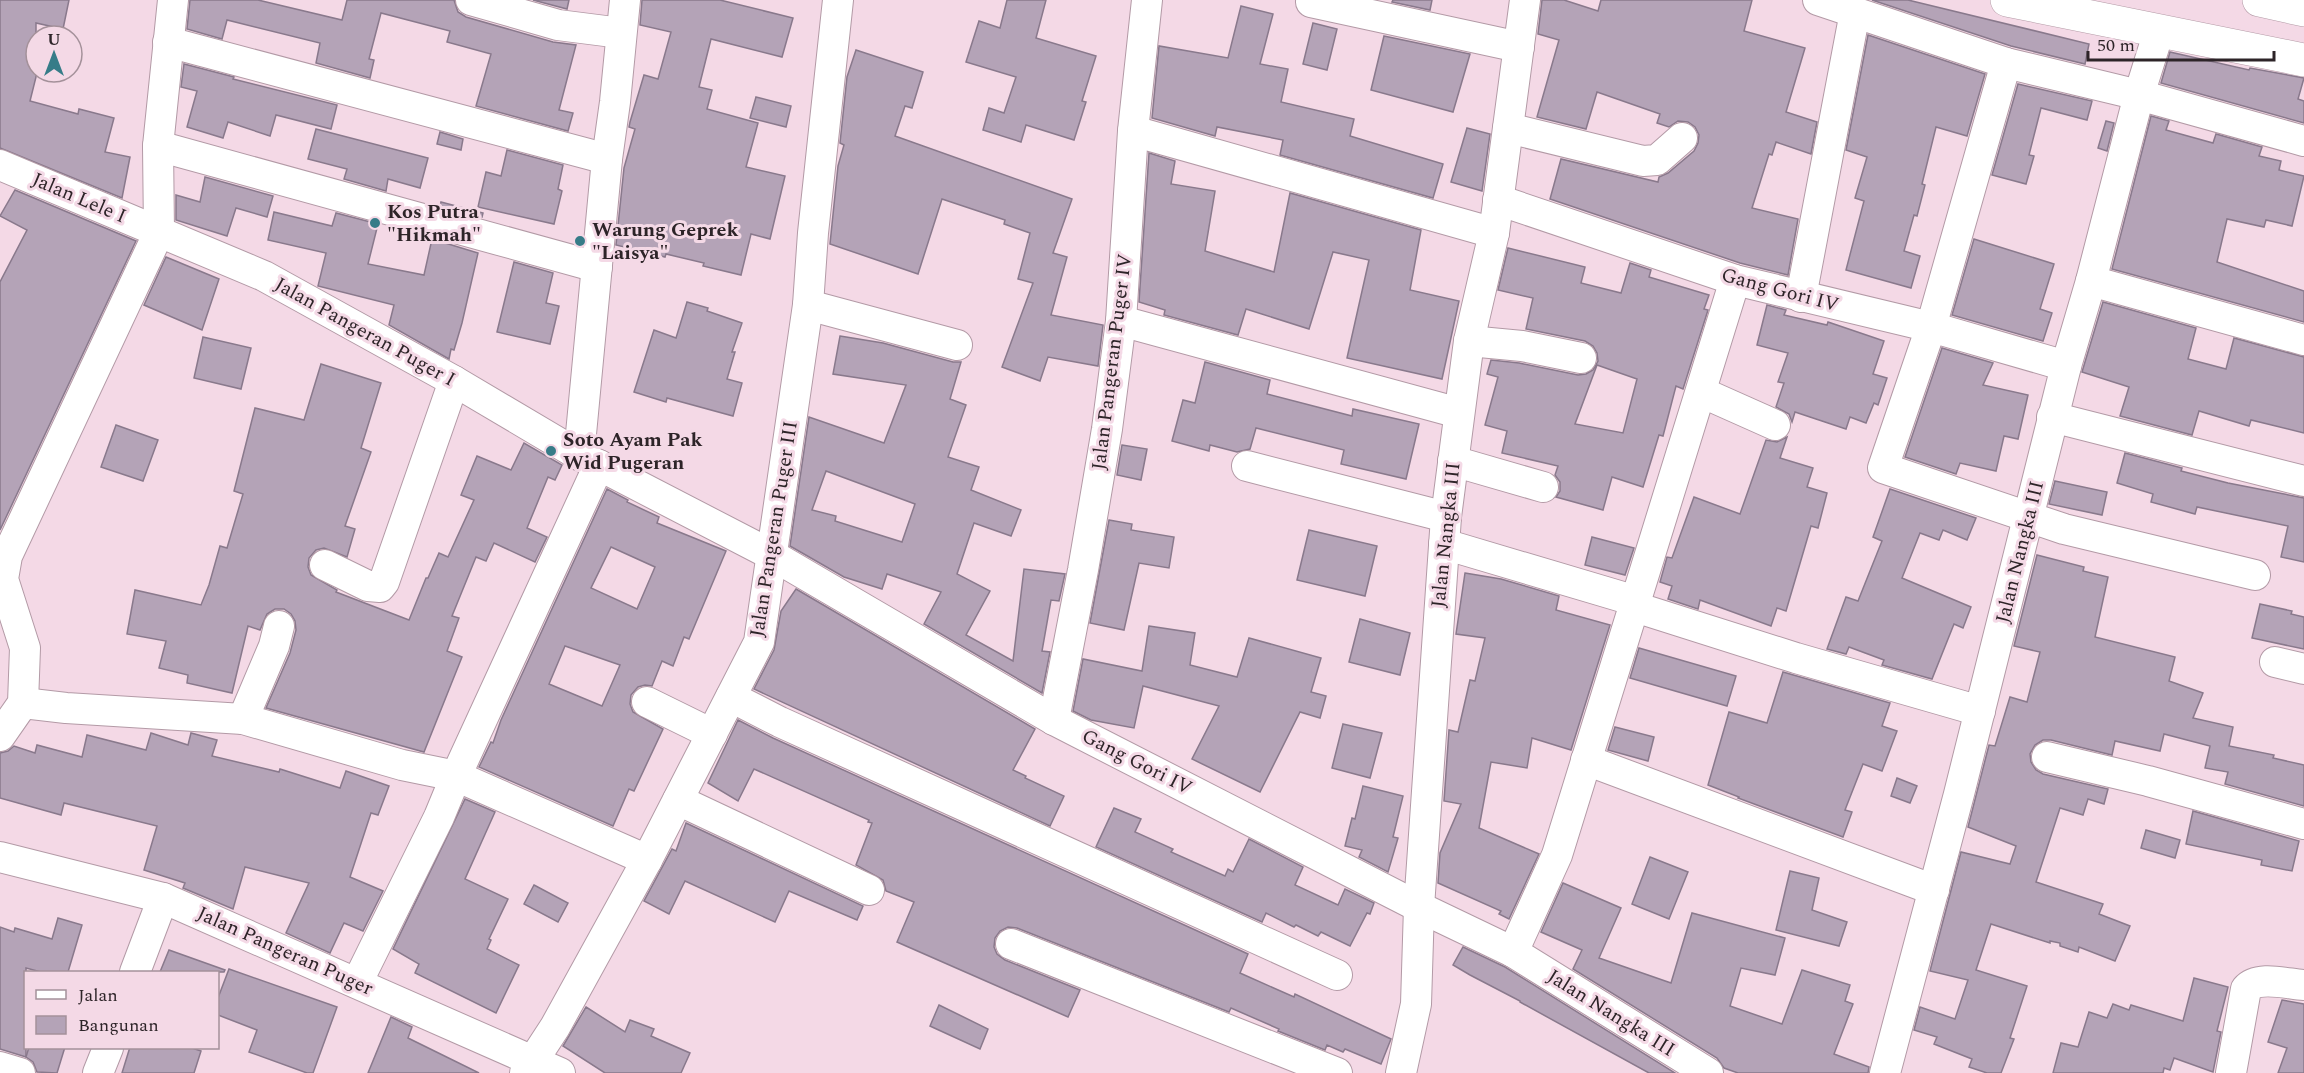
<svg xmlns="http://www.w3.org/2000/svg" width="2304" height="1073" font-family="Spectral,serif">
	<rect width="100%" height="100%" fill="#f4d9e6"/>
	<g fill="#b4a3b7" stroke="#89798c" stroke-width="1.5" fill-rule="evenodd">
		<polygon points="0,0 69,0 63,29 36,23 36,77 30,101 78,114 79,109 114,118 105,152 130,157 122,198 0,148"/>
		<polygon points="190,0 258,0 342,20 347,0 454,0 458,12 466,17 553,42 576,45 559,110 573,113 568,131 476,106 491,54 447,42 450,31 381,13 369,59 374,60 370,78 316,63 320,43 227,20 222,39 187,29"/>
		<polygon points="533,0 569,0 567,9"/>
		<polygon points="642,0 720,0 793,18 782,57 711,39 699,87 712,90 707,109 758,123 746,167 785,176 770,239 751,234 741,275 703,266 704,263 666,254 665,257 616,245 624,168 635,129 629,127 630,122 644,75 658,79 671,32 640,25"/>
		<polygon points="1007,0 1046,0 1036,38 1096,56 1082,101 1086,102 1074,140 1026,125 1021,142 983,130 989,108 1004,113 1016,77 966,62 979,21 1000,28"/>
		<polygon points="1393,0 1432,0 1430,10 1392,2"/>
		<polygon points="1542,0 1564,0 1598,11 1601,0 1752,0 1744,31 1805,48 1786,112 1817,122 1811,154 1776,142 1772,155 1769,154 1752,208 1798,219 1788,275 1740,263 1550,199 1561,159 1658,182 1659,177 1668,173 1694,151 1698,143 1699,135 1695,127 1688,122 1678,121 1669,127 1657,123 1660,114 1597,92 1586,129 1537,117 1559,40 1538,34"/>
		<polygon points="1872,0 1908,0 2089,44 2085,64 2011,46"/>
		<polygon points="1241,6 1273,14 1260,64 1288,69 1281,102 1354,119 1350,136 1443,164 1433,198 1280,155 1283,140 1217,127 1215,136 1152,118 1159,46 1228,58"/>
		<polygon points="1313,23 1337,29 1327,70 1303,64"/>
		<polygon points="1868,35 1985,74 1967,136 1936,127 1922,184 1925,185 1917,216 1914,215 1904,251 1920,256 1911,288 1846,270 1864,201 1855,198 1867,157 1846,150"/>
		<polygon points="1384,36 1470,54 1453,112 1371,90"/>
		<polygon points="856,50 923,72 912,108 905,106 895,136 1072,199 1053,253 1067,257 1051,315 1103,325 1098,366 1048,357 1040,381 1002,367 1033,283 1018,279 1030,233 1004,224 1005,220 942,199 918,274 830,244 838,166 844,145 840,143 847,77"/>
		<polygon points="2170,52 2249,70 2250,68 2304,78 2298,99 2304,101 2304,123 2161,83"/>
		<polygon points="184,64 234,77 233,79 337,105 331,129 276,115 270,136 228,122 223,138 187,127 197,91 181,87"/>
		<polygon points="2018,84 2092,101 2087,120 2041,108 2029,155 2034,156 2026,184 1992,175"/>
		<polygon points="756,97 791,106 786,127 750,118"/>
		<polygon points="2151,116 2169,121 2166,130 2213,143 2216,134 2262,147 2259,156 2281,161 2279,170 2304,176 2292,226 2266,220 2264,227 2227,219 2217,262 2304,291 2304,322 2112,269"/>
		<polygon points="2106,121 2114,123 2107,151 2098,148"/>
		<polygon points="1467,128 1490,134 1482,191 1451,182"/>
		<polygon points="316,129 428,158 420,188 388,179 386,191 344,179 347,169 308,159"/>
		<polygon points="440,132 463,139 461,150 437,144"/>
		<polygon points="507,150 563,165 558,189 562,191 554,224 478,207 486,172 501,176"/>
		<polygon points="1149,153 1175,161 1171,184 1215,191 1205,251 1274,272 1290,193 1421,230 1410,290 1459,301 1442,379 1347,358 1369,260 1333,252 1309,329 1246,309 1238,335 1164,315 1165,310 1139,302"/>
		<polygon points="205,177 273,196 267,217 236,208 227,236 176,220 176,195 200,202"/>
		<polygon points="15,190 136,241 0,530 0,282 27,230 0,216"/>
		<polygon points="441,202 483,213 482,217 440,206"/>
		<polygon points="274,212 332,226 336,213 378,224 368,264 424,275 432,239 478,253 462,323 454,350 451,349 449,359 389,325 394,305 318,286 326,253 268,240"/>
		<polygon points="1974,239 2054,264 2040,309 2052,313 2043,341 1952,315"/>
		<path d="M1508 248 1585 267 1581 283 1621 293 1630 263 1651 270 1649 277 1709 295 1704 309 1708 310 1683 389 1676 386 1663 436 1659 435 1643 487 1612 477 1603 510 1556 497 1560 491V482L1555 475 1558 466 1502 453 1507 431 1485 425 1498 377 1487 374 1491 360 1519 363 1578 375 1586 374 1593 370 1598 361 1597 353 1593 346 1585 341 1526 329 1533 298 1498 290ZM1597 365 1637 379 1623 433 1575 424Z"/>
		<polygon points="166,257 219,279 202,330 144,305"/>
		<polygon points="514,262 553,273 546,303 559,306 550,344 497,332"/>
		<polygon points="687,302 708,308 707,311 742,323 732,352 735,352 727,379 742,383 733,416 667,398 666,402 634,392 654,330 676,338"/>
		<polygon points="2103,302 2196,328 2188,359 2226,369 2234,338 2304,357 2304,433 2251,420 2249,426 2199,411 2192,435 2120,416 2129,387 2082,372"/>
		<polygon points="1767,305 1786,310 1784,315 1827,325 1828,322 1884,341 1873,374 1887,378 1878,405 1874,403 1866,423 1850,417 1846,429 1795,412 1792,422 1789,414 1776,407 1784,383 1778,382 1788,353 1757,345"/>
		<path d="M840 336 883 343 953 362H961L950 399 966 405 948 457 979 467 971 490 1021 510 1011 536 974 523 957 574 990 591 966 635 1013 661 1024 569 1065 574 1059 601 1051 600 1042 651 1050 652 1042 693 924 624 941 592 887 574 882 589 844 577 790 546 809 417 884 443 906 385 833 374ZM826 471 915 504 902 542 835 521 836 516 812 510Z"/>
		<polygon points="203,337 251,348 241,389 194,378"/>
		<polygon points="1942,348 1993,363 1983,385 2028,395 2018,439 2004,436 1996,471 1960,463 1956,474 1905,457"/>
		<polygon points="1205,362 1270,380 1267,394 1352,416 1353,409 1419,424 1406,479 1341,464 1344,450 1256,428 1250,449 1237,452 1210,445 1209,451 1172,441 1183,400 1195,403"/>
		<polygon points="321,364 381,383 361,448 371,452 345,526 355,529 347,557 324,548 316,550 309,558 308,567 311,575 337,590 336,592 409,620 426,578 428,578 439,553 448,557 474,500 461,495 477,456 511,470 524,443 562,465 555,480 548,477 527,528 547,537 535,562 494,543 486,561 476,557 452,616 459,618 447,651 462,657 424,752 266,708 290,653 296,630 295,621 291,614 284,609 275,609 267,614 260,630 248,626 232,693 187,683 188,675 159,668 166,641 127,634 135,590 201,605 209,585 220,546 227,548 243,494 234,491 255,408 304,420"/>
		<polygon points="116,425 158,440 143,481 101,467"/>
		<polygon points="1787,437 1780,458 1813,468 1807,487 1827,493 1818,528 1811,526 1786,611 1777,608 1771,626 1700,600 1698,609 1668,599 1672,586 1660,582 1667,557 1672,558 1694,497 1740,514 1766,440 1777,442"/>
		<polygon points="1122,445 1147,449 1141,480 1117,475"/>
		<polygon points="2125,453 2182,468 2181,471 2228,483 2304,498 2304,562 2281,557 2288,526 2197,507 2195,514 2151,502 2153,494 2117,483"/>
		<polygon points="2055,481 2107,492 2102,515 2049,504"/>
		<path d="M607 489 628 500 627 502 659 517 657 523 726 551 689 639 684 637 673 666 662 661 652 686 645 685 638 687 631 695 630 704 633 712 663 729 634 791 629 789 613 826 479 767 491 742 493 743 501 720ZM611 547 655 567 637 609 591 588ZM565 646 620 665 602 706 549 684Z"/>
		<polygon points="1890,489 1976,518 1967,540 1943,530 1939,540 1920,533 1902,578 1971,607 1963,628 1954,624 1932,679 1882,665 1884,660 1849,647 1846,654 1827,649 1846,597 1858,601 1882,541 1873,537"/>
		<polygon points="1109,520 1132,524 1131,530 1174,537 1169,568 1139,563 1124,630 1090,623"/>
		<polygon points="1309,530 1377,546 1365,596 1297,580"/>
		<polygon points="1592,537 1634,548 1625,575 1585,565"/>
		<polygon points="2037,555 2084,567 2083,571 2108,577 2095,637 2175,657 2169,681 2203,693 2193,718 2233,727 2229,746 2274,755 2273,758 2304,765 2304,806 2225,784 2228,772 2205,768 2210,746 2164,734 2160,751 2115,741 2112,755 2051,740 2043,740 2035,745 2030,754 2031,762 2036,770 2043,774 2108,789 2104,804 2088,799 2083,815 2060,808 2036,882 2103,904 2099,914 2130,926 2115,961 2079,947 2078,952 2060,946 2060,943 2050,941 2050,943 1991,924 1976,970 2027,986 2010,1038 2014,1039 2001,1073 1987,1073 1969,1067 1972,1059 1934,1044 1937,1037 1914,1030 1920,1007 1955,1019 1968,980 1930,971 1961,852 2010,864 2016,846 1968,827 1989,745 1995,746 2010,697 2027,702 2040,652 2014,646"/>
		<polygon points="1465,573 1501,579 1559,596 1556,610 1610,625 1571,750 1532,738 1527,768 1491,762 1479,828 1539,854 1509,919 1499,914 1501,911 1438,883 1440,853 1461,804 1444,801 1449,730 1458,732 1470,680 1475,681 1485,638 1456,634"/>
		<polygon points="796,589 1035,729 1013,770 1026,776 1025,778 1064,796 1050,826 754,689 774,650 781,611"/>
		<polygon points="2260,604 2292,611 2291,614 2304,617 2304,649 2252,638"/>
		<polygon points="1360,619 1410,633 1400,675 1349,662"/>
		<polygon points="1149,626 1195,633 1190,665 1237,677 1249,638 1321,658 1311,692 1326,696 1320,718 1300,712 1260,792 1192,759 1219,706 1143,686 1134,728 1091,720 1073,711 1083,659 1142,671"/>
		<polygon points="1639,648 1736,676 1727,706 1630,678"/>
		<polygon points="1783,672 1890,703 1882,726 1897,731 1882,771 1863,764 1845,810 1852,812 1843,837 1738,798 1739,797 1708,785 1729,712 1767,723"/>
		<polygon points="738,720 773,738 1248,954 1240,973 1294,997 1295,994 1391,1039 1381,1064 1345,1049 1343,1052 1327,1045 1325,1050 1278,1031 1279,1029 1231,1008 1229,1012 1017,928 1008,927 1000,931 995,938 994,947 997,954 1005,960 1080,990 1068,1017 897,942 914,902 886,891 883,880 856,865 872,823 868,822 869,820 754,769 738,801 708,783"/>
		<polygon points="1343,724 1382,733 1370,778 1332,768"/>
		<polygon points="1615,727 1654,737 1648,761 1608,750"/>
		<polygon points="151,733 188,745 191,733 217,740 212,756 279,772 280,769 340,788 346,771 389,786 378,815 371,813 350,877 383,891 363,931 344,923 330,953 286,933 309,883 245,867 233,909 183,888 185,883 144,870 157,826 64,803 61,815 0,798 0,753 8,751 14,746 35,753 37,745 82,757 87,735 146,750"/>
		<polygon points="1897,778 1917,786 1910,803 1891,796"/>
		<polygon points="1363,786 1403,796 1393,837 1398,838 1388,872 1359,857 1362,850 1345,846 1352,818 1355,819"/>
		<polygon points="465,799 495,812 465,879 508,899 489,939 491,940 487,949 519,965 496,1013 415,973 419,964 393,949"/>
		<polygon points="1114,808 1141,819 1135,832 1173,849 1171,852 1225,876 1228,869 1233,872 1249,839 1303,867 1295,885 1338,905 1345,889 1374,903 1370,914 1367,913 1350,946 1321,932 1318,936 1296,925 1294,927 1266,913 1262,922 1096,847"/>
		<polygon points="2193,811 2299,841 2292,871 2261,865 2262,860 2186,844"/>
		<polygon points="686,823 863,906 857,920 789,891 775,922 685,881 669,914 644,901 672,849 676,851"/>
		<polygon points="2146,830 2180,840 2175,858 2141,848"/>
		<polygon points="1650,857 1688,872 1669,919 1632,904"/>
		<polygon points="1790,871 1819,878 1812,910 1847,922 1839,946 1776,930"/>
		<polygon points="1563,883 1621,908 1599,958 1671,983 1692,913 1785,938 1775,975 1741,968 1730,1006 1782,1024 1802,970 1850,985 1845,1001 1853,1004 1834,1054 1869,1067 1868,1073 1738,1073 1724,1068 1717,1058 1573,969 1582,950 1541,932"/>
		<polygon points="534,885 568,903 558,922 524,904"/>
		<polygon points="58,918 82,925 68,972 41,972 26,968 26,1057 0,1049 0,927 14,932 15,928 52,939"/>
		<polygon points="1463,947 1505,967 1675,1073 1649,1073 1520,1002 1520,1001 1470,975 1453,965"/>
		<polygon points="169,950 225,970 224,972 160,972"/>
		<polygon points="229,969 337,1007 313,1073 307,1073 249,1052 257,1030 218,1015 218,998"/>
		<polygon points="2194,978 2228,987 2217,1031 2221,1032 2213,1072 2174,1058 2170,1070 2164,1068 2163,1073 2053,1073 2061,1043 2078,1047 2089,1012 2107,1018 2113,1004 2129,1010 2131,1005 2183,1021"/>
		<polygon points="2282,1000 2304,1004 2304,1073 2278,1073 2287,1048 2268,1042"/>
		<polygon points="939,1005 988,1029 980,1049 930,1026"/>
		<polygon points="586,1007 625,1032 630,1020 654,1029 651,1036 690,1053 681,1073 605,1073 563,1046"/>
		<polygon points="391,1017 412,1027 408,1038 479,1073 368,1073"/>
		<polygon points="29,1047 65,1047 57,1073 37,1072 33,1062 26,1057"/>
		<polygon points="130,1047 189,1047 201,1051 194,1073 122,1073"/>
	</g>
	<g fill="none" stroke-linecap="round" stroke-linejoin="round">
		<defs>
			<g id="minor">
				<polyline points="471,0 558,25 621,33"/>
				<polyline points="1818,0 2006,63 2139,95 2304,141"/>
				<polyline points="1311,2 1519,47"/>
				<polyline points="168,42 607,159"/>
				<polyline points="2006,63 1931,327 1883,468 2064,529 2255,575"/>
				<polyline points="1508,128 1643,161 1657,160 1682,138"/>
				<polyline points="1133,131 1494,233"/>
				<polyline points="158,146 597,267"/>
				<polyline points="0,165 264,276 454,381 579,455 770,554 1054,720 1419,907 1513,952 1708,1073"/>
				<polyline points="1498,200 1735,280 1931,327 2066,366"/>
				<polyline points="2091,281 2304,340"/>
				<polyline points="1801,297 1855,12"/>
				<polyline points="808,305 957,345"/>
				<polyline points="1121,321 1459,413"/>
				<polyline points="1469,341 1522,346 1581,358"/>
				<polyline points="1701,392 1775,425"/>
				<polyline points="2052,417 2304,481"/>
				<polyline points="579,455 607,159 615,102 625,0"/>
				<polyline points="1453,461 1543,487"/>
				<polyline points="1247,466 1446,517"/>
				<polyline points="1444,544 1636,601"/>
				<polyline points="325,565 368,586 380,587 384,582 454,381"/>
				<polyline points="1635,607 1796,658 1980,711"/>
				<polyline points="2275,662 2304,669"/>
				<polyline points="731,697 780,722 1337,975"/>
				<polyline points="647,702 712,734"/>
				<polyline points="23,703 66,708 243,719 402,765 456,776 647,860"/>
				<polyline points="243,719 274,646 279,626"/>
				<polyline points="1054,720 1083,570 1107,429 1121,321 1133,131 1147,0"/>
				<polyline points="0,736 23,703 25,648 3,579 7,556 159,232 158,146 173,0"/>
				<polyline points="2047,757 2148,781 2304,824"/>
				<polyline points="1586,760 1934,890"/>
				<polyline points="678,800 869,890"/>
				<polyline points="0,857 163,898 560,1073"/>
				<polyline points="1011,944 1337,1073"/>
				<polyline points="1513,952 1557,855 1735,280"/>
				<polyline points="135,972 163,898"/>
				<polyline points="357,983 439,817 456,776 599,465"/>
				<polyline points="0,1067 20,1073"/>
				<polyline points="98,1073 108,1048"/>
				<polyline points="525,1073 555,1027 647,860 759,642 808,305 813,233 838,0"/>
				<polyline points="1401,1073 1416,1004 1419,907 1446,517 1469,341 1494,233 1525,0"/>
				<polyline points="1885,1073 1959,794 2066,366 2091,281 2139,95 2159,31"/>
				<path d="M2231 1073 2246 989C2258 975 2287 984 2304 985"/>
			</g>
			<g id="highway">
				<polyline points="2007,0 2304,60"/>
				<polyline points="2259,0 2304,10"/>
			</g>
		</defs>
		<use href="#minor" stroke="#b39aa6" stroke-width="32"/>
		<use href="#highway" stroke="#b39aa6" stroke-width="34"/>
		<use href="#minor" stroke="#fff" stroke-width="30"/>
		<use href="#highway" stroke="#fff" stroke-width="33"/>
	</g>
	<g fill="#367c88" stroke="#f4d9e6" stroke-width="2">
		<circle cx="375" cy="223" r="6"/>
		<circle cx="580" cy="241" r="6"/>
		<circle cx="551" cy="451" r="6"/>
	</g>
	<g text-anchor="middle" dominant-baseline="central" stroke-width="6" stroke-linejoin="round" paint-order="stroke">
		<g font-size="20" fill="#2d2428" stroke="#f4d9e6">
			<text transform="translate(79 198) rotate(23)">Jalan Lele I</text>
			<text transform="translate(1780 290) rotate(15)">Gang Gori IV</text>
			<text transform="translate(365 332) rotate(29)">Jalan Pangeran Puger I</text>
			<text transform="translate(1112 362) rotate(-83)">Jalan Pangeran Puger IV</text>
			<text transform="translate(774 529) rotate(-81)">Jalan Pangeran Puger III</text>
			<text transform="translate(1446 535) rotate(-84)">Jalan Nangka III</text>
			<text transform="translate(2020 552) rotate(-76)">Jalan Nangka III</text>
			<text transform="translate(1137 762) rotate(27)">Gang Gori IV</text>
			<text transform="translate(285 951) rotate(24)">Jalan Pangeran Puger</text>
			<text transform="translate(1611 1013) rotate(32)">Jalan Nangka III</text>
		</g>
		<g font-size="20" font-weight="bold" fill="#2d2428" stroke="#f4d9e6" text-anchor="start">
			<text x="387" y="212">Kos Putra<tspan x="387" dy="23">"Hikmah"</tspan></text>
			<text x="592" y="230">Warung Geprek<tspan x="592" dy="23">"Laisya"</tspan></text>
			<text x="563" y="440">Soto Ayam Pak<tspan x="563" dy="23">Wid Pugeran</tspan></text>
		</g>
	</g>
	<rect x="24" y="971" width="195" height="78" fill="#f4d9e6" stroke="#a4919a" stroke-width="1.5"/>
	<rect x="36" y="990" width="30" height="9" fill="#ffffff" stroke="#a4919a" stroke-width="1.5"/>
	<text x="78" y="1001" font-size="18" fill="#2d2428">Jalan</text>
	<rect x="36" y="1016" width="30" height="18" fill="#b4a3b7" stroke="#a4919a" stroke-width="1.5"/>
	<text x="78" y="1031" font-size="18" fill="#2d2428">Bangunan</text>
	<g transform="translate(54 54)"><circle r="28" fill="#f4d9e6" stroke="#a4919a" stroke-width="1.5"/>
	<path d="M0-4.5L10 22L0 15L-10 22Z" fill="#367c88"/>
	<text y="-9" font-size="16" font-weight="bold" text-anchor="middle" fill="#2d2428">U</text>
	</g>
	<path d="M2088 51v9h186v-9" fill="none" stroke="#2d2428" stroke-width="3"/>
	<text x="2097" y="51" font-size="18" fill="#2d2428" stroke="#f4d9e6" stroke-width="4.5" paint-order="stroke">50 m</text>
</svg>
